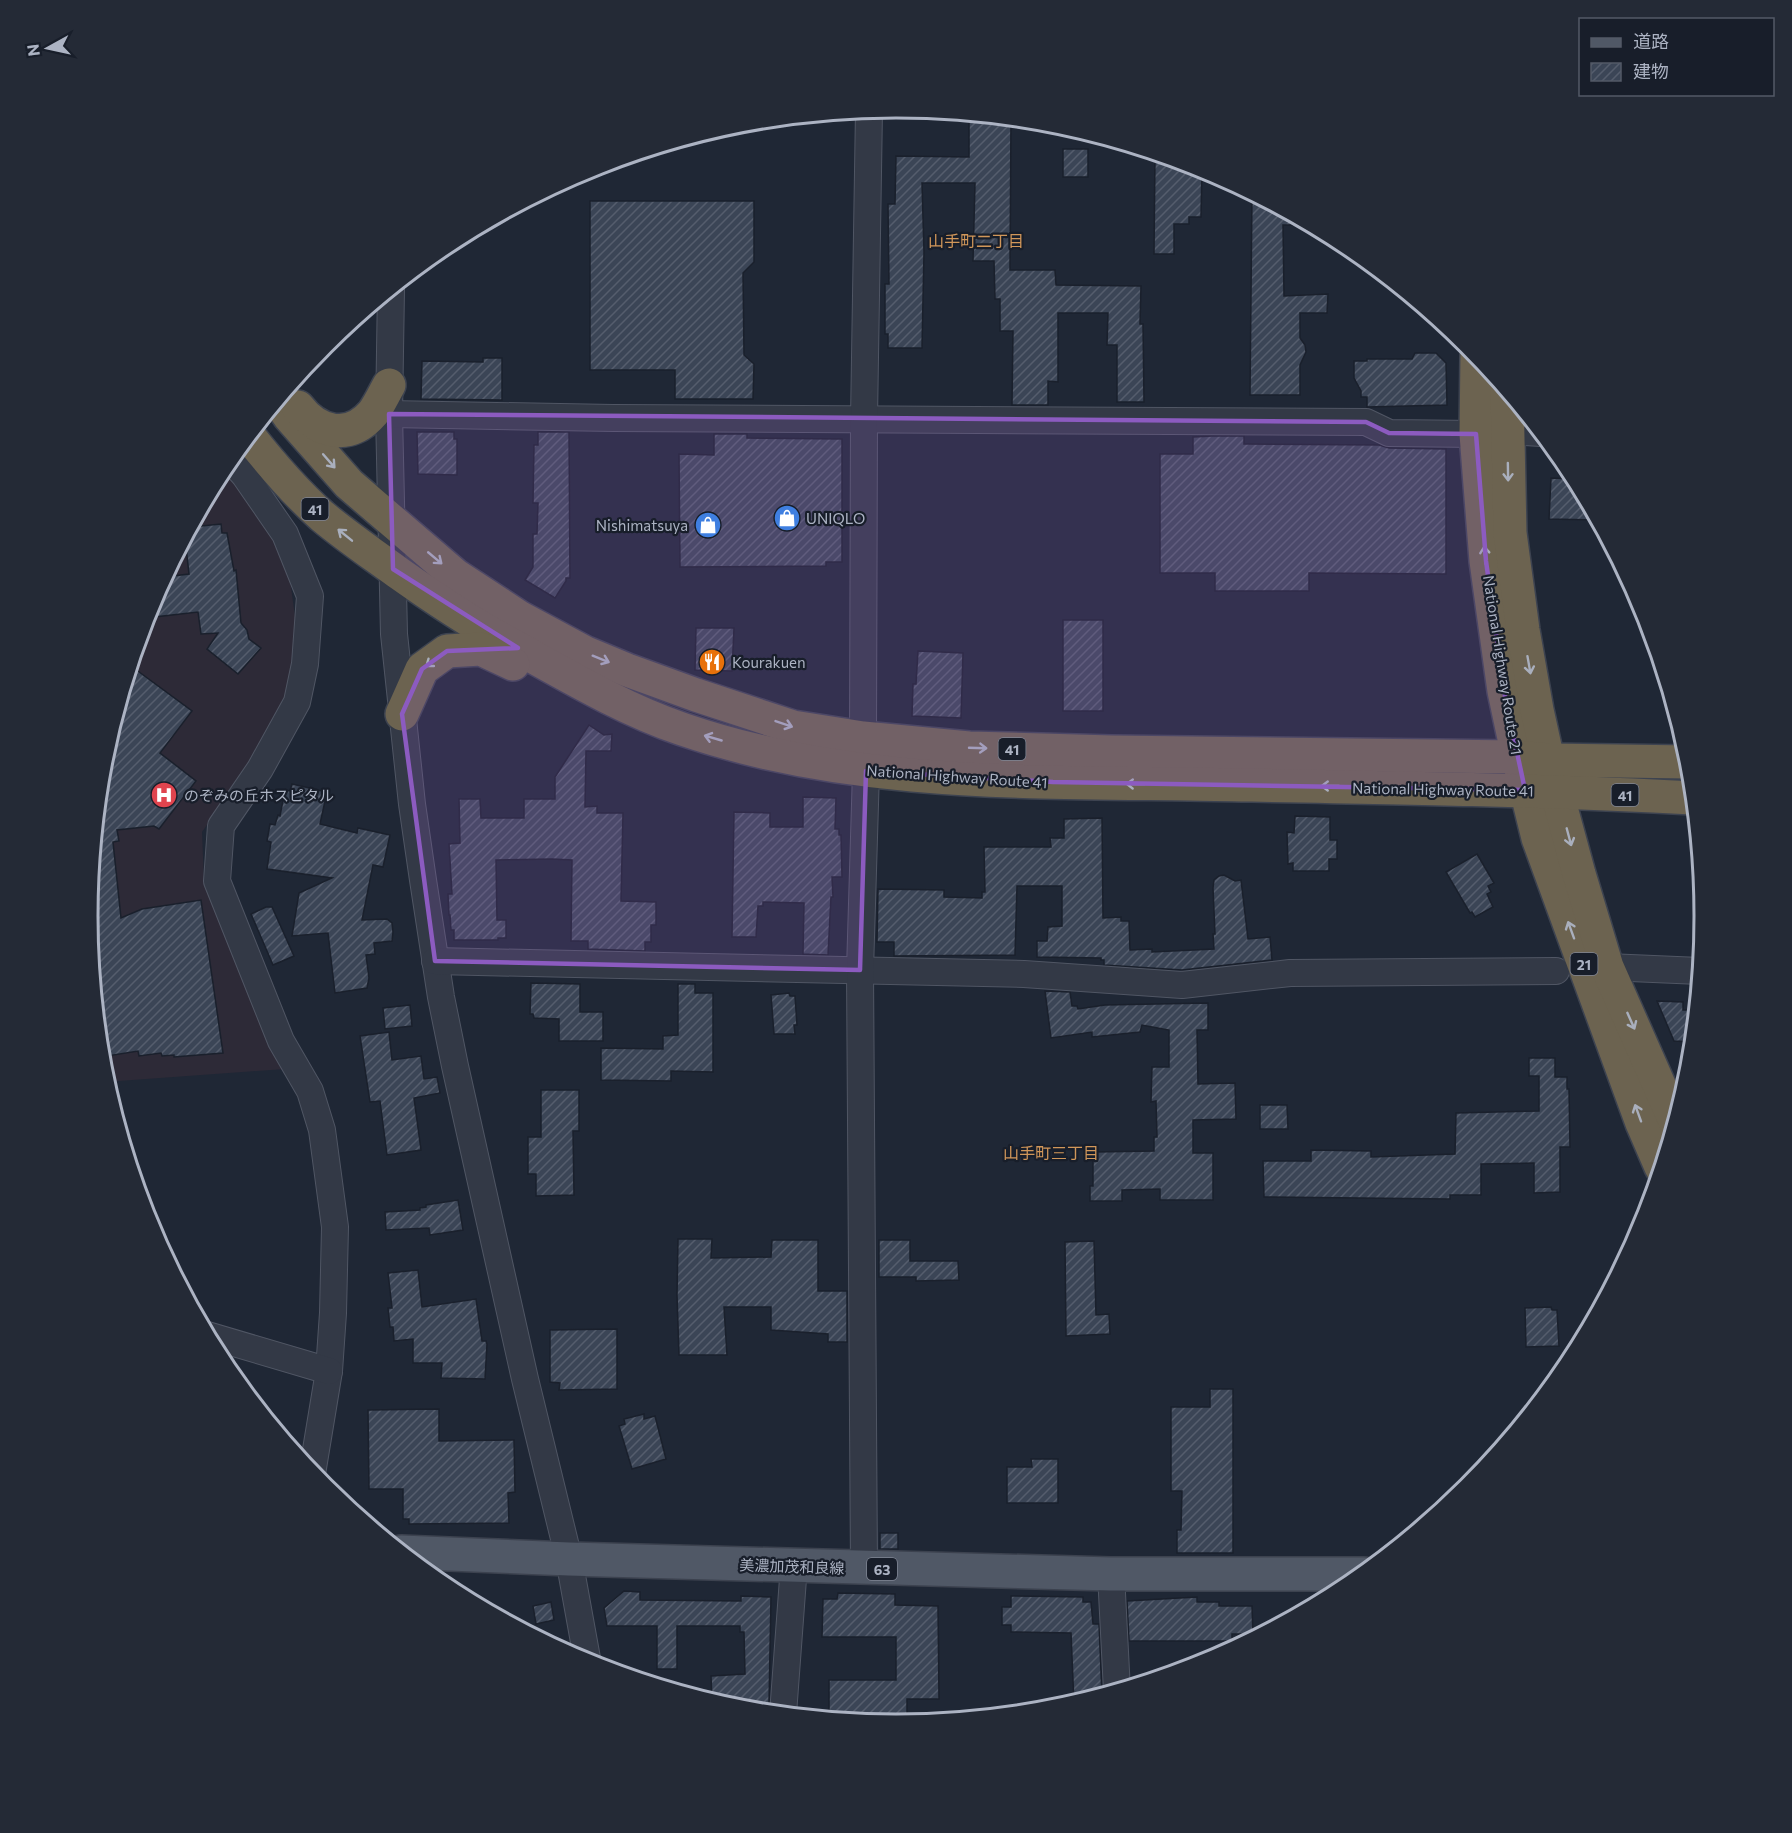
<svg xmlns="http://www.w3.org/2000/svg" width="1792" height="1833" font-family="Commissioner,'Noto Sans JP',sans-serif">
	<defs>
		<pattern id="building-hatch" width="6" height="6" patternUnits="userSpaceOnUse" patternTransform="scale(1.5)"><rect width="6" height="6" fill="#3b4556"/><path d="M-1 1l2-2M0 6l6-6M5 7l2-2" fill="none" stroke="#555d6d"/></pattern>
	</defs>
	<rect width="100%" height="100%" fill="#1f2735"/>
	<polygon fill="#2d2a37" points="223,468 252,500 288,565 296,624 291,677 275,730 202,832 204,881 285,1069 105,1082 102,1074 87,917 103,758 149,607"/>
	<g fill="url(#building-hatch)" stroke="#1a202c" stroke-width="1.5">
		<polygon points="979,116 1011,119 1010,270 1055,270 1056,285 1141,286 1140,324 1143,324 1144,402 1117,402 1117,345 1107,345 1108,313 1058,313 1058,382 1048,381 1048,405 1012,405 1013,331 1000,331 1000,299 995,299 994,261 973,261 975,183 922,183 924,252 922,348 888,348 888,334 885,334 885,284 889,284 888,204 895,204 896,156 969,157 969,119 979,119"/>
		<rect x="1063" y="149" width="25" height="28"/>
		<polygon points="1155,154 1202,168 1201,217 1189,217 1189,224 1174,224 1174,254 1154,254"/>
		<polygon points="1252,194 1310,225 1283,225 1284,296 1328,294 1327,313 1300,313 1300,338 1305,345 1306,352 1300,365 1300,395 1250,395"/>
		<polygon points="590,201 754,201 754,262 743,273 744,355 754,364 753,399 675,399 675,370 590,370"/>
		<polygon points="1415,353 1436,353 1446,363 1447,405 1367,407 1367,397 1361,397 1361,391 1354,378 1354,361 1367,361 1367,359 1412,359"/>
		<polygon points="483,358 502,358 502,400 421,399 422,361 483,362"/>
		<polygon points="417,432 454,432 454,439 457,439 457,475 418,474"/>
		<polygon points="538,432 569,432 570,578 566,578 566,581 555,598 525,580 533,567 533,534 537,534 538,503 533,503 534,445 538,445"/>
		<polygon points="714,434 747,434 747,438 842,439 842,562 826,562 826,566 680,567 679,454 714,455"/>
		<polygon points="1212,436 1244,436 1244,444 1248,444 1379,445 1389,448 1446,449 1446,574 1309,573 1309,591 1215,591 1215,573 1160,573 1160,454 1193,454 1193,437"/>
		<polygon points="1551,478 1575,479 1597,520 1549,519"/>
		<polygon points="221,524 222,533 227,533 234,571 236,570 241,623 247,630 249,639 261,648 238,674 207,649 218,633 201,634 198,612 145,618 149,607 164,577 189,574 185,538 191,527"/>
		<rect x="1063" y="620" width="40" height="91"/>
		<polygon points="696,628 734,628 732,671 695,670"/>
		<polygon points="918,651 963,653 961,718 912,716 913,684 916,684"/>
		<polygon points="131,666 192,711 160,753 196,781 159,829 154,826 117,830 119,841 113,842 121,918 142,909 201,900 223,1053 174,1057 174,1055 162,1056 161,1053 139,1056 138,1051 101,1057 87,916 103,758"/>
		<polygon points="589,725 604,735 612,734 611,751 586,751 585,807 597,806 597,813 623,813 621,901 656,902 656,925 651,925 651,942 645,942 645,951 588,949 588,941 571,941 572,860 552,859 496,860 497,920 506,920 506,938 498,938 498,940 454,940 454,930 451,930 450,915 449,915 448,894 452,894 449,844 460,843 459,799 480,799 481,818 524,818 524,799 555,799 555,777"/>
		<polygon points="292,784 327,792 320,824 357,833 358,828 390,835 383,867 373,865 362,920 387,919 392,923 393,932 392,941 374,943 375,954 366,955 369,978 367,988 335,993 328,933 292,936 299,893 332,878 267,869 271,842 267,841 270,824 275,825 278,815 280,816 285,790 290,791"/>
		<polygon points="803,797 836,798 835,829 839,829 839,835 841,835 842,877 832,877 833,897 831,897 828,955 803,954 804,903 763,902 763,906 758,906 756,937 732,937 734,812 770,813 770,827 803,827"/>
		<polygon points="1295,816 1330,817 1330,840 1337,840 1337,859 1329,859 1329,871 1293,871 1293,863 1288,864 1287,832 1294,833"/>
		<polygon points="1102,818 1103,918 1121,917 1121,921 1129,921 1130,950 1152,949 1152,952 1214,949 1213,934 1215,934 1213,888 1214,880 1219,876 1224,875 1235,881 1241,880 1248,939 1270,937 1272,960 1182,970 1104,965 1104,960 1101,960 1101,958 1037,957 1037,941 1047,941 1048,927 1062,926 1062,886 1017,886 1015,955 894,956 894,942 877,942 878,889 944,890 944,897 982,898 982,892 985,892 984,847 1051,847 1050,838 1064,838 1064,819"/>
		<polygon points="1477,854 1494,883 1488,886 1491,892 1487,894 1493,907 1475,917 1472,912 1470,913 1446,872"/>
		<polygon points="266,907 272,907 294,956 273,965 251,914"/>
		<polygon points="531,983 580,984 580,1012 603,1012 603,1041 559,1041 559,1019 534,1018 533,1014 530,1014"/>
		<polygon points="678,984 695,984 695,993 713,993 713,1072 671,1071 671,1081 601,1080 601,1048 663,1049 663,1036 678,1035"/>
		<polygon points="1045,991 1070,992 1072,1006 1077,1006 1078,1009 1105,1005 1208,1003 1208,1030 1197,1030 1198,1084 1235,1083 1236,1119 1193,1120 1193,1153 1213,1153 1213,1200 1160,1200 1160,1189 1122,1190 1122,1201 1090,1201 1090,1186 1093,1186 1093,1152 1154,1151 1154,1137 1157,1137 1156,1101 1151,1102 1152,1067 1169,1067 1169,1030 1142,1025 1140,1032 1092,1037 1092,1032 1051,1038"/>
		<polygon points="789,993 790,996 795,996 797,1025 794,1025 795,1034 774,1034 771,995"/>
		<polygon points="1657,1001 1683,1002 1683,1010 1696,1010 1693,1042 1674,1041"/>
		<polygon points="410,1005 412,1026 385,1029 383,1008"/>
		<polygon points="389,1032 392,1060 421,1056 424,1079 437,1077 440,1093 414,1098 421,1150 387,1155 380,1101 370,1102 360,1036"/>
		<polygon points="1529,1058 1555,1058 1555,1077 1567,1077 1567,1089 1569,1089 1570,1147 1560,1147 1560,1192 1534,1193 1534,1163 1481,1164 1481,1195 1450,1195 1450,1199 1264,1197 1263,1161 1311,1161 1311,1150 1371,1151 1371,1157 1455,1154 1456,1113 1539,1111 1539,1076 1529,1076"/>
		<polygon points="541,1090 579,1090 579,1131 573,1131 574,1195 536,1196 536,1174 528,1174 528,1137 541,1137"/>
		<polygon points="1260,1105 1287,1105 1288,1129 1260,1129"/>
		<polygon points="458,1200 463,1230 430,1235 429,1228 386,1230 385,1212 420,1210 420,1208 426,1207 426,1205"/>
		<polygon points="678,1239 712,1239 711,1258 771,1257 772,1240 818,1240 818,1291 847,1291 847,1342 828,1342 828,1334 771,1330 771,1307 724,1307 727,1355 679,1355 677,1295"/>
		<polygon points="879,1240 910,1240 910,1261 958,1261 959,1280 916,1281 916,1277 879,1277"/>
		<polygon points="1094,1241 1096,1315 1109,1314 1110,1334 1066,1336 1065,1242"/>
		<polygon points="418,1270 422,1307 476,1299 482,1341 486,1341 487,1344 485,1379 441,1378 442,1363 413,1363 413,1339 394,1341 393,1327 390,1327 388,1308 392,1308 388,1273"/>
		<polygon points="1551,1307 1552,1310 1557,1310 1559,1346 1526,1347 1525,1308"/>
		<polygon points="617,1329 617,1389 559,1390 560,1383 550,1382 550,1330"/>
		<polygon points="1210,1389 1233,1389 1233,1553 1177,1553 1177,1530 1181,1530 1182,1491 1171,1491 1171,1407 1210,1407"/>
		<polygon points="439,1409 439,1441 514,1440 515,1492 508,1493 509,1523 409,1524 409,1519 403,1519 403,1489 369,1489 368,1410"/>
		<polygon points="644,1414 644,1419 655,1416 666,1459 632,1469 619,1426 625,1424 624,1419"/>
		<polygon points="1031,1459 1058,1459 1058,1503 1007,1503 1007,1467 1032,1467"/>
		<rect x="880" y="1533" width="18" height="16"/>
		<polygon points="624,1591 640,1592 640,1600 741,1601 741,1596 771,1597 769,1704 741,1704 741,1710 712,1702 711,1676 745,1674 744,1632 740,1632 740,1626 677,1626 677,1669 657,1669 657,1626 607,1626 604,1608"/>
		<polygon points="838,1593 895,1594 895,1605 938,1606 939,1699 907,1699 907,1724 896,1725 829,1719 829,1680 896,1680 896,1637 822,1637 823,1599 837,1599"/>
		<polygon points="1011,1596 1083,1597 1083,1602 1091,1602 1093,1624 1099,1624 1102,1695 1074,1704 1071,1633 1011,1632 1011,1625 1002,1625 1002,1607 1011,1607"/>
		<polygon points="1197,1597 1197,1602 1219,1602 1219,1606 1252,1606 1253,1634 1232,1634 1232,1641 1129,1641 1127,1601"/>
		<polygon points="551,1602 554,1620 536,1624 533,1606"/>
	</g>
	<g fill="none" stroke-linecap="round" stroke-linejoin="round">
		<defs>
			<g id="minor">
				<polyline points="391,289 389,414 394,634 412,804 423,880 441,997 455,1066 525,1379 569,1559 588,1664"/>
				<polyline points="389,414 613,418 1366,422 1389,433 1476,434"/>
				<polyline points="1507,431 1541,433"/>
				<polyline points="230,459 245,476 285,534 310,596 305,664 297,702 260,769 221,826 217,881 281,1041 310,1091 322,1130 335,1227 333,1313 329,1371 312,1474"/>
				<polyline points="863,738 864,419 869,110"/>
				<polyline points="435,961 1024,974 1182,985 1290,973 1556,971"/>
				<polyline points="1607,967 1700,971"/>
				<polyline points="207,1335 329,1371"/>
				<polyline points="864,1568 860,970 866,771"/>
				<polyline points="1111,1574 1117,1691"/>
				<polyline points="783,1714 794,1565"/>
			</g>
			<polyline id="major" points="401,1552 569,1559 1111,1574 1364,1574"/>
			<g id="highway">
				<polyline points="1477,355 1476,434 1486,561 1504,691 1518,757 1538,838 1642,1123 1661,1167"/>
				<polyline points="1507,392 1510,533 1523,630 1537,710 1548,760 1579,874 1607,967 1675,1121"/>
				<polyline points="278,400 289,416 349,484 455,575 519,617 586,653 627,670 696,695 793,727 863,738 969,748 1112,752 1518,757 1548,760 1690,762"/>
				<path d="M298 407C318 433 349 441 373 413 379 405 384 394 389 385"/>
				<path d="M249 436C271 464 295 492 322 516 346 536 371 553 397 572 431 596 465 619 501 639 560 671 618 707 682 729 845 785 1018 782 1189 784 1357 787 1525 789 1693 798"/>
				<polyline points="402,714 422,669 447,651 481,649 513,664"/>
			</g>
		</defs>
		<use href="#minor" stroke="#505664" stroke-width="28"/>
		<use href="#major" stroke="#3c424f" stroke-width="36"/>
		<use href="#highway" stroke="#3d4350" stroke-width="36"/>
		<use href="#minor" stroke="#333946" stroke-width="26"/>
		<use href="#major" stroke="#505866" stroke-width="33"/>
		<use href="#highway" stroke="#6c6350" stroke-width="33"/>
	</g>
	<defs><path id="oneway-shaft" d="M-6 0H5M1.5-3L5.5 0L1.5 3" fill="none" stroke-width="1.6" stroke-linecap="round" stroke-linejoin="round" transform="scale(1.5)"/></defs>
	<g stroke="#a9afbd">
		<use href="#oneway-shaft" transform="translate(329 461) rotate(49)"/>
		<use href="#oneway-shaft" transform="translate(1508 472) rotate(89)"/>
		<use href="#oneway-shaft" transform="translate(345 535) rotate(-141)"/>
		<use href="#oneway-shaft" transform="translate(1485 555) rotate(-95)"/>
		<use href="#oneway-shaft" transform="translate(435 558) rotate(40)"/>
		<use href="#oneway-shaft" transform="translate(601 659) rotate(22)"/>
		<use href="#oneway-shaft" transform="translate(433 661) rotate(143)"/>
		<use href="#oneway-shaft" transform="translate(1529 665) rotate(80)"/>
		<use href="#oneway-shaft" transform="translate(784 724) rotate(19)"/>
		<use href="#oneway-shaft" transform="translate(713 738) rotate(-164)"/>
		<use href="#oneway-shaft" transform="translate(978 748) rotate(2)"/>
		<use href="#oneway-shaft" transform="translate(1135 784) rotate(-179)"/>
		<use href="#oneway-shaft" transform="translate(1330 786) rotate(-180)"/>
		<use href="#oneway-shaft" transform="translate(1569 837) rotate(75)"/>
		<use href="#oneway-shaft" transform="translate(1571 930) rotate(-110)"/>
		<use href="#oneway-shaft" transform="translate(1631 1021) rotate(66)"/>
		<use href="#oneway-shaft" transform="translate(1638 1113) rotate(-110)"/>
	</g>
	<path fill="#8c5bc0" fill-opacity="0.2" stroke="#8c5bc0" stroke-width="4.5" stroke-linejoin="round" d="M389 414 1366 422 1389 433 1476 434 1486 561 1504 691 1525 790 1053 782 866 771 860 970 435 961 402 714 422 669 447 651 518 648 393 569Z"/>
	<defs>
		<symbol id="shop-disc" viewBox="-11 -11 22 22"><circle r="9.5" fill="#3f7fe0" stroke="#181e2a"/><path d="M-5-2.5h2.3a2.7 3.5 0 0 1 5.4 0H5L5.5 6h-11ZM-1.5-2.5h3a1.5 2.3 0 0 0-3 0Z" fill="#fff"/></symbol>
		<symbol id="restaurant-disc" viewBox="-11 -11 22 22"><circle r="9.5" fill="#e8710a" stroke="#181e2a"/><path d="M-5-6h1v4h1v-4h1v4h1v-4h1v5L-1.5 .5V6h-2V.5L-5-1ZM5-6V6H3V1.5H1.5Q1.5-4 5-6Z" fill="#fff"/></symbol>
		<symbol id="hospital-disc" viewBox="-11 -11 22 22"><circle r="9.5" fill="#e0444e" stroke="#181e2a"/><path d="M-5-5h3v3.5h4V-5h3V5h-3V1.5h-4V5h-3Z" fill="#fff"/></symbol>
	</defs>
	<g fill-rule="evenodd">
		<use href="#shop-disc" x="772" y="503" width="30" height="30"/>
		<use href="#shop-disc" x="693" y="510" width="30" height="30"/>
		<use href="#restaurant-disc" x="697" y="647" width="30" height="30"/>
		<use href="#hospital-disc" x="149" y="780" width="30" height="30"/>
	</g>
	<g text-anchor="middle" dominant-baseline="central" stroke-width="4.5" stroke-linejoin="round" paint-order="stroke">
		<g fill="#181e2a" stroke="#808695" stroke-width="1.5">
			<rect x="301.5" y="498" width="27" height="22" rx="4.5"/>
			<rect x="998.5" y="738" width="27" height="22" rx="4.5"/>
			<rect x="1611.5" y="784" width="27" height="22" rx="4.5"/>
			<rect x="1570.5" y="953" width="27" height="22" rx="4.5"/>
			<rect x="867" y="1558" width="30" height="22" rx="4.5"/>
		</g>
		<g font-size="14" font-weight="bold" fill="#acb3c3">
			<text x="315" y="509">41</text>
			<text x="1012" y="749">41</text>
			<text x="1625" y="795">41</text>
			<text x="1584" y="964">21</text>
			<text x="882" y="1569">63</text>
		</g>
		<g font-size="15" fill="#acb3c3" stroke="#181e2a" text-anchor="start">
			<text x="806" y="518">UNIQLO</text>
			<text x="688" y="525" text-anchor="end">Nishimatsuya</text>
			<text x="732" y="662">Kourakuen</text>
			<text x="184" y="795">のぞみの丘ホスピタル</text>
		</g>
		<g font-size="15" fill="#acb3c3" stroke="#181e2a">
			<text transform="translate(1503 665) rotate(81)">National Highway Route 21</text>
			<text transform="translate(957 776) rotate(4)">National Highway Route 41</text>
			<text transform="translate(1443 789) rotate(1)">National Highway Route 41</text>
			<text transform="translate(792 1566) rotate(2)">美濃加茂和良線</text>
		</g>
		<g font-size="16" fill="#d1975a" stroke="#181e2a">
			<text x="976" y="240">山手町二丁目</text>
			<text x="1051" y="1152">山手町三丁目</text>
		</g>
	</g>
	<path d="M0 0H1792V1833H0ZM98 916a798 798 0 1 1 1596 0a798 798 0 1 1-1596 0Z" fill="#242a36" fill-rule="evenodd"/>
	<path fill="none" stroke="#acb3c3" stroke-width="3" d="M98 916a798 798 0 1 1 1596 0a798 798 0 1 1-1596 0Z"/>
	<rect x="1579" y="18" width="195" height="78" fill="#181e2a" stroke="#535a67" stroke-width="1.5"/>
	<rect x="1591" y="38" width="30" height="9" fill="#505866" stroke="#535a67" stroke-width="1.5"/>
	<text x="1633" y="48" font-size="18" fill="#acb3c3">道路</text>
	<rect x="1591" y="63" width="30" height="18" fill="url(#building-hatch)" stroke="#535a67" stroke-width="1.5"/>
	<text x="1633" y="78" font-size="18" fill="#acb3c3">建物</text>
	<g transform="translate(48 48) rotate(262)" stroke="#181e2a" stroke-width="4.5" paint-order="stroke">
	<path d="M0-4.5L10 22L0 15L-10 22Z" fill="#acb3c3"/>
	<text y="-9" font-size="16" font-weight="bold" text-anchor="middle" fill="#acb3c3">N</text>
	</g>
</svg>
